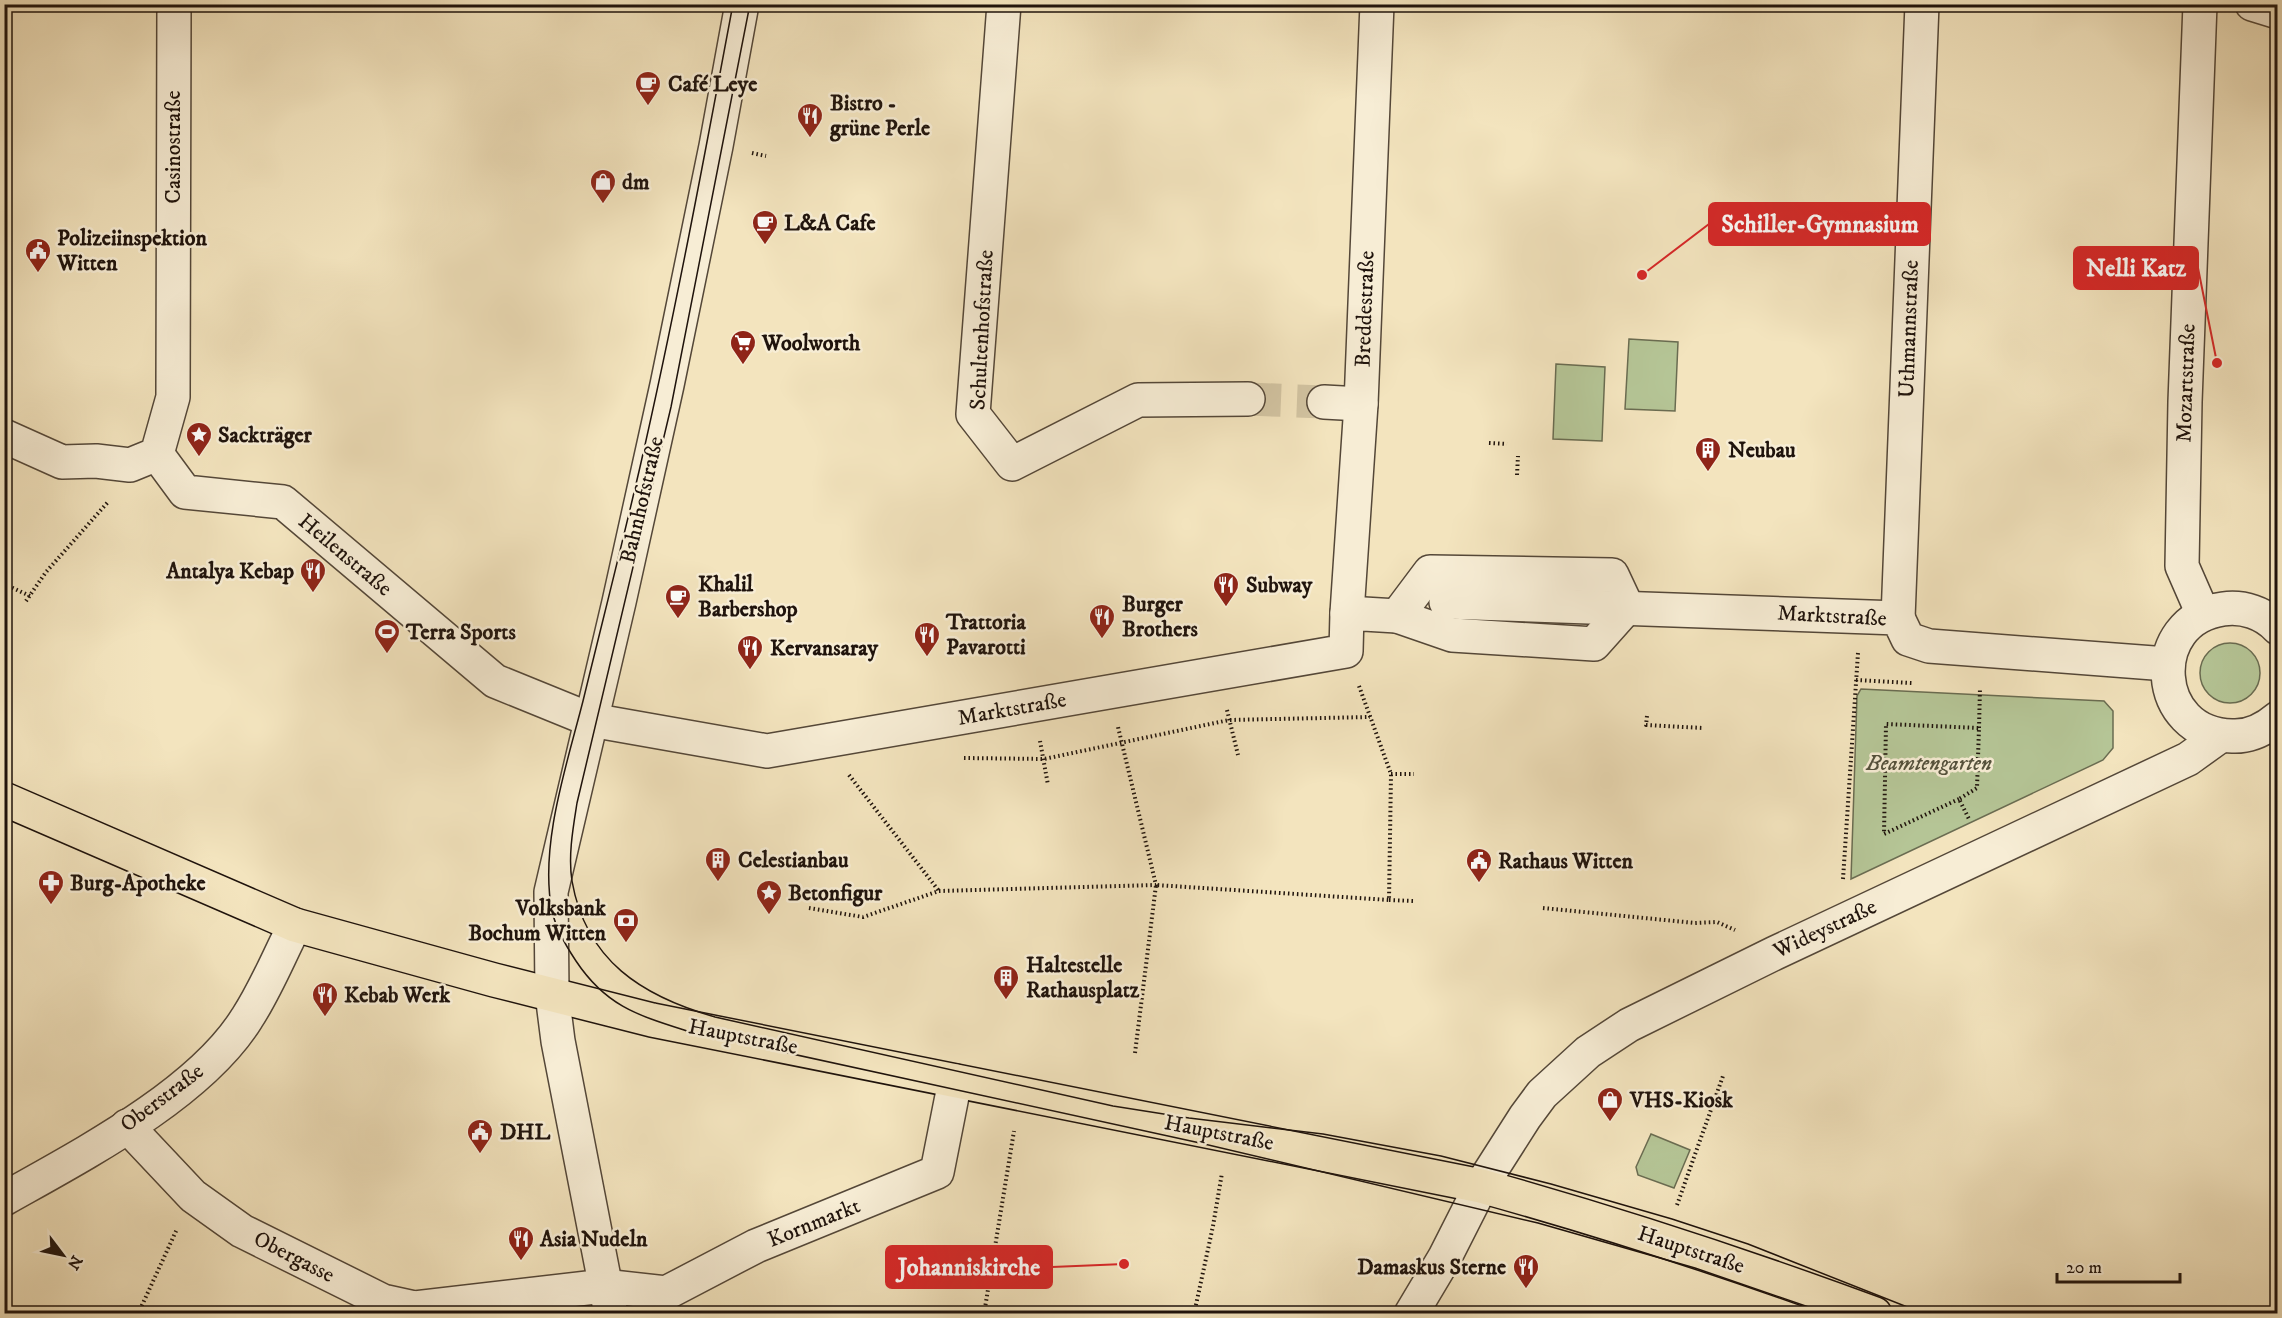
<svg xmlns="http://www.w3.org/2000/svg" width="2282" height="1318" font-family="'IM FELL DW Pica',serif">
	<rect width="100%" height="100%" fill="#f3e4be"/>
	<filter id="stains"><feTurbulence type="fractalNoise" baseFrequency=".00333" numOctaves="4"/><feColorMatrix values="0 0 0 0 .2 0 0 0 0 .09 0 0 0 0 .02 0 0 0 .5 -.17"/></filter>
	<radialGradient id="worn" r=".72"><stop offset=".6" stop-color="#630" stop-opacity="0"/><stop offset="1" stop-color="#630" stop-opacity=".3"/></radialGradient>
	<g fill="#b5c596" stroke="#6a6c51" stroke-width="1.5">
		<polygon points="1629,339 1678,342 1675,411 1625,409"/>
		<polygon points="1556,364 1605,367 1602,441 1553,439"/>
		<circle cx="2230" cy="673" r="30"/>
		<polygon points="1861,689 2104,701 2113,711 2113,748 2103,760 1851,879 1857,696"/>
		<polygon points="1651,1134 1690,1150 1674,1188 1638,1175 1636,1167"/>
	</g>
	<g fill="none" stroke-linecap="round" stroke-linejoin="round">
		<polyline stroke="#d3c5a3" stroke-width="33" stroke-dasharray="33 16" stroke-linecap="butt" points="1248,399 1324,402"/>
		<defs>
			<g id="minor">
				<polyline points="1004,4 973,414 1012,464 1138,400 1248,399"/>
				<polyline points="2200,4 2185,402 2182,566 2203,614"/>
				<polyline points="2252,4 2278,12"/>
				<polyline points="1324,402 1361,404"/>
				<polyline points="4,436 62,462 96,461 130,465 157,454 173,397 174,4"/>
				<polyline points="157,454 185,492 283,502 495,681 591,720 767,751 1346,651 1347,613 1397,616 1452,635 1594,644 1627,607"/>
				<polyline points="1446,602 1898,618 1908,639 1929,646 2167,664"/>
				<polyline points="1347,613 1361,404 1377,4"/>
				<polyline points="1397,616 1430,572 1612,575 1627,607"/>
				<polyline points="1898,618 1922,4"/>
				<path d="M2278 628C2264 613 2243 606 2223 609 2145 620 2152 735 2232 736 2249 737 2265 729 2278 718"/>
				<polyline points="127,1126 193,1196 242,1231 383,1301 415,1308 604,1286 666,1293 756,1246 937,1172 955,1081"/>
				<path d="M4 1199C82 1155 200 1094 247 1018 266 989 279 956 295 925"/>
				<polyline points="611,1314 558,1041 552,994 551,892 619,602 667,385 716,146 742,4"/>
				<polyline points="1411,1314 1445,1257 1481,1186 1525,1117 1542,1094 1588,1052 1629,1025 1775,953 2188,759 2220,736"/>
			</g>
			<path id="major" d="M4 799 295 925 494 980 652 1020 1481 1186C1614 1223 1745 1266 1875 1314"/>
		</defs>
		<use href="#minor" stroke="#544738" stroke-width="36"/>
		<use href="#major" stroke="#1f130c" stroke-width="36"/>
		<g stroke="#1f130c" stroke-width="4" stroke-dasharray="1.5 3" stroke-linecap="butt">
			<polyline points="752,153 766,156"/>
			<polyline points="1489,443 1507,444"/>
			<polyline points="1517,475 1518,456"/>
			<polyline points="4,584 30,596"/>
			<polyline points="26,601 46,572 108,502"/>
			<polyline points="1856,680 1912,683"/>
			<polyline points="1227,710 1238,755"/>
			<polyline points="1647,716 1646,725 1703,728"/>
			<polyline points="1979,728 1980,688"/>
			<polyline points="1040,741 1048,785"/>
			<polyline points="964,758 1044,759 1229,720 1370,717"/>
			<polyline points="1391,774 1414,774"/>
			<polyline points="849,775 939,891"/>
			<polyline points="1959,799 1884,834 1886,724 1979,728 1977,788 1959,799 1969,819"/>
			<polyline points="1843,879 1858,653"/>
			<polyline points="1389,900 1413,901"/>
			<polyline points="809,908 863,917 939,891 1156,885 1118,727"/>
			<polyline points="1543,908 1695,923 1717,922 1735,930"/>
			<polyline points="1135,1053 1156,885 1389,900 1391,774 1359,686"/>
			<polyline points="1677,1205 1723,1076"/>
			<polyline points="138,1314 177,1229"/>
			<polyline points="984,1314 1014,1131"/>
			<polyline points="1194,1314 1213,1226 1222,1173"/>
		</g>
		<use href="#minor" stroke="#f7edd5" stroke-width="33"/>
		<use href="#major" stroke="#f3e4be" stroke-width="33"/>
		<g stroke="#1f130c" stroke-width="1.5">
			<path d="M733 4C704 159 675 314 640 467 622 545 602 623 583 701 567 764 539 846 552 911 556 929 566 946 576 961 606 1006 637 1015 687 1031L1200 1143 1538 1223 1695 1268 1829 1314"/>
			<path d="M750 4 671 407 577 803C573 828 568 856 572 881 586 961 642 996 715 1017L1113 1106 1189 1118 1323 1134 1441 1156 1551 1184 1672 1219 1748 1244 1925 1314"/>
		</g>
	</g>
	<defs>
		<symbol id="cafe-pin" viewBox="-11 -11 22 30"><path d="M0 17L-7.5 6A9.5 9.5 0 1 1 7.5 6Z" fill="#8f2418" stroke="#f7edd5"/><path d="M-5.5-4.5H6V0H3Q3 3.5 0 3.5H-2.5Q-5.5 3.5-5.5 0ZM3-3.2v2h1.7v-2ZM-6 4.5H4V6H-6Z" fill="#fff"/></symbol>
		<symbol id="restaurant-pin" viewBox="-11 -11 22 30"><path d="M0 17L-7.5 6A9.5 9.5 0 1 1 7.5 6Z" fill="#8f2418" stroke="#f7edd5"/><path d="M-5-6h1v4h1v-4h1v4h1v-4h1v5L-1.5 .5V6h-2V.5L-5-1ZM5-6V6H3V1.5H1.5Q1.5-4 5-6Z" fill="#fff"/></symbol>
		<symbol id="shop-pin" viewBox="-11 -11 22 30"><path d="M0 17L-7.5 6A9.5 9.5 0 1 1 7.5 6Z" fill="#8f2418" stroke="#f7edd5"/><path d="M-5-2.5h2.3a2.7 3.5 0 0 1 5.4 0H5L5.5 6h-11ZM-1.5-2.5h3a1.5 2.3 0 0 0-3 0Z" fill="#fff"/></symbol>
		<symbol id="civic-pin" viewBox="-11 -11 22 30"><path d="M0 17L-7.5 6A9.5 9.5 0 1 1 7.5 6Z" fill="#8f2418" stroke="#f7edd5"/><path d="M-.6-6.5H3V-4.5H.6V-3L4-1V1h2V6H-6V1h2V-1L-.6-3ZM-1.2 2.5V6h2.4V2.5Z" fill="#fff"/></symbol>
		<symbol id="supermarket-pin" viewBox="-11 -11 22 30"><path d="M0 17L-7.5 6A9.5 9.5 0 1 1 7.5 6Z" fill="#8f2418" stroke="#f7edd5"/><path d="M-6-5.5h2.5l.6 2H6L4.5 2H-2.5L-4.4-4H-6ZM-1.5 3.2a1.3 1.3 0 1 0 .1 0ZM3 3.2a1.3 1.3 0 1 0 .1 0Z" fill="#fff"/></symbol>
		<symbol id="sight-pin" viewBox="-11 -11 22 30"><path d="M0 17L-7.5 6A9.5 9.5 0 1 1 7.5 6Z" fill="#8f2418" stroke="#f7edd5"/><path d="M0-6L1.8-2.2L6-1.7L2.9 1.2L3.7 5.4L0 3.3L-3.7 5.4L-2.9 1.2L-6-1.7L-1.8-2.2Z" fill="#fff"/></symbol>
		<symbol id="building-pin" viewBox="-11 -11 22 30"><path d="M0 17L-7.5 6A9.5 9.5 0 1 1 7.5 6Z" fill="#8f2418" stroke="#f7edd5"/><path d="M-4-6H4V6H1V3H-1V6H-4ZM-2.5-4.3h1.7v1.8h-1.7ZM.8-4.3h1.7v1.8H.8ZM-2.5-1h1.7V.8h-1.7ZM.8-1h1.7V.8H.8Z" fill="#fff"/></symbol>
		<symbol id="stadium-pin" viewBox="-11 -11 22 30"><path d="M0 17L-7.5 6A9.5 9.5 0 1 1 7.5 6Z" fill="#8f2418" stroke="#f7edd5"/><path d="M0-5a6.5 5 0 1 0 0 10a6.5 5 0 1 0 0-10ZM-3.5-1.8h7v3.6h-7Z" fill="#fff"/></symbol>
		<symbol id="pharmacy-pin" viewBox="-11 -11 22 30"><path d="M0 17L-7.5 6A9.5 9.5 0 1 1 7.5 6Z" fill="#8f2418" stroke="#f7edd5"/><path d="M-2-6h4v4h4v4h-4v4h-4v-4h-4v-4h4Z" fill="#fff"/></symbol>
		<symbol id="bank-pin" viewBox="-11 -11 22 30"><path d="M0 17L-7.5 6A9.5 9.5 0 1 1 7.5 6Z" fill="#8f2418" stroke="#f7edd5"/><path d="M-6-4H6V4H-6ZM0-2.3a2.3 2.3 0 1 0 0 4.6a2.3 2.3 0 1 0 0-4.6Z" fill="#fff"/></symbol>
	</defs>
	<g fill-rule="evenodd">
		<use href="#cafe-pin" x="633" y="69" width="30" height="40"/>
		<use href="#restaurant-pin" x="795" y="101" width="30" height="40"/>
		<use href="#shop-pin" x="588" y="167" width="30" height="40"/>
		<use href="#cafe-pin" x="750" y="208" width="30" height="40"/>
		<use href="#civic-pin" x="23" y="236" width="30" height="40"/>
		<use href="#supermarket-pin" x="728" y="328" width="30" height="40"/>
		<use href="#sight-pin" x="184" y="420" width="30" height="40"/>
		<use href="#building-pin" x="1693" y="435" width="30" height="40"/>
		<use href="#restaurant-pin" x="298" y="556" width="30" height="40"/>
		<use href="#restaurant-pin" x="1211" y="570" width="30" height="40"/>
		<use href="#cafe-pin" x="663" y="582" width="30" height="40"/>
		<use href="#restaurant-pin" x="1087" y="602" width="30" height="40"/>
		<use href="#stadium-pin" x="372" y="617" width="30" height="40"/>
		<use href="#restaurant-pin" x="912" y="620" width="30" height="40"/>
		<use href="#restaurant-pin" x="735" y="633" width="30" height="40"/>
		<use href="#building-pin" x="703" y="845" width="30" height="40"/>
		<use href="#civic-pin" x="1464" y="846" width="30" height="40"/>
		<use href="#pharmacy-pin" x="36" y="868" width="30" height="40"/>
		<use href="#sight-pin" x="754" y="878" width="30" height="40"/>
		<use href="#bank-pin" x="611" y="906" width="30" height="40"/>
		<use href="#building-pin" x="991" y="963" width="30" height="40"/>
		<use href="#restaurant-pin" x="310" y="980" width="30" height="40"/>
		<use href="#shop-pin" x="1595" y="1085" width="30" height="40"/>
		<use href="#civic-pin" x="465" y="1117" width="30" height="40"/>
		<use href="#restaurant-pin" x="506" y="1224" width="30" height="40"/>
		<use href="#restaurant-pin" x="1511" y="1252" width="30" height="40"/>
	</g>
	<g text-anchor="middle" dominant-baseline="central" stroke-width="5" stroke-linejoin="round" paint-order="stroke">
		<g font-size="22" font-weight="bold" fill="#1f130c" stroke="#f7edd5" text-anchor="start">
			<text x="668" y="84">Café Leye</text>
			<text x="830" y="103">Bistro -<tspan x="830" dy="25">grüne Perle</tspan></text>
			<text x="622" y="182">dm</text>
			<text x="784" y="223">L&amp;A Cafe</text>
			<text x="57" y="238">Polizeiinspektion<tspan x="57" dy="25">Witten</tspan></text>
			<text x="762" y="343">Woolworth</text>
			<text x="218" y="435">Sackträger</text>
			<text x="1728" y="450">Neubau</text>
			<text x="294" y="571" text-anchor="end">Antalya Kebap</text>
			<text x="698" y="584">Khalil<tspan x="698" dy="25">Barbershop</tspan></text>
			<text x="1246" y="585">Subway</text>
			<text x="1122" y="604">Burger<tspan x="1122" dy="25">Brothers</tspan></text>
			<text x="946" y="622">Trattoria<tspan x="946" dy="25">Pavarotti</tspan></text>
			<text x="406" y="632">Terra Sports</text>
			<text x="770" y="648">Kervansaray</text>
			<text x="738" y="860">Celestianbau</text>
			<text x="1498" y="861">Rathaus Witten</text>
			<text x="70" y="883">Burg-Apotheke</text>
			<text x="788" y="893">Betonfigur</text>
			<text x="606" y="908" text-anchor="end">Volksbank<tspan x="606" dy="25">Bochum Witten</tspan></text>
			<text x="1026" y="965">Haltestelle<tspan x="1026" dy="25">Rathausplatz</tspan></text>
			<text x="344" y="995">Kebab Werk</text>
			<text x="1630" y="1100">VHS-Kiosk</text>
			<text x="500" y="1132">DHL</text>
			<text x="540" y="1239">Asia Nudeln</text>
			<text x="1506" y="1267" text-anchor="end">Damaskus Sterne</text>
		</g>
		<g font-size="22" fill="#1f130c" stroke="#f7edd5">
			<text transform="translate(173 147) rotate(-90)">Casinostraße</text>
			<text transform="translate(1365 309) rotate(-88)">Breddestraße</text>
			<text transform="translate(1909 329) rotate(-88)">Uthmannstraße</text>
			<text transform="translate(982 330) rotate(-87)">Schultenhofstraße</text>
			<text transform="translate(2186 383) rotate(-88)">Mozartstraße</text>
			<text transform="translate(642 500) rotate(-77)">Bahnhofstraße</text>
			<text transform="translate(345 555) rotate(40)">Heilenstraße</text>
			<text transform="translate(1832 616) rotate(3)">Marktstraße</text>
			<text transform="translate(1012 709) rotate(-10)">Marktstraße</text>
			<text transform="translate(1825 929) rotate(-25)">Wideystraße</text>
			<text transform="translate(743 1037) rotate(11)">Hauptstraße</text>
			<text transform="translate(162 1098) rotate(-37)">Oberstraße</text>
			<text transform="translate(1219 1133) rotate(11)">Hauptstraße</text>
			<text transform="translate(814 1223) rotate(-22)">Kornmarkt</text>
			<text transform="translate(1691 1250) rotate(18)">Hauptstraße</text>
			<text transform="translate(294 1257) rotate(27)">Obergasse</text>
		</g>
		<g font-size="22" font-style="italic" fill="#54513c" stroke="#f7edd5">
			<text x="1929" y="763">Beamtengarten</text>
		</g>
	</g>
	<path fill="none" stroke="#d62828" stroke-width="2" d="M1642 275L1709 224M2217 363L2198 268M1124 1264L1052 1267"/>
	<g fill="#d62828" stroke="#f7edd5" stroke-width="2">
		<circle cx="1642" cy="275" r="6"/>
		<circle cx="2217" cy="363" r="6"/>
		<circle cx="1124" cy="1264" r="6"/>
	</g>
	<g fill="#d62828" stroke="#d62828" stroke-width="2">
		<rect x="1709" y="203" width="221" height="42" rx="6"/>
		<rect x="2074" y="247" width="124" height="42" rx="6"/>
		<rect x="886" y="1246" width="166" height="42" rx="6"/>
	</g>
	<g font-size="24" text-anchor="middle" font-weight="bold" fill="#fff">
		<text x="1820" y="232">Schiller-Gymnasium</text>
		<text x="2136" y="276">Nelli Katz</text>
		<text x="969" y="1275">Johanniskirche</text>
	</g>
	<rect width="2282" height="1318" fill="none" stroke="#f3e4be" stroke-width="24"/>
	<rect x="6" y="6" width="2270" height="1306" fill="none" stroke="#1f130c" stroke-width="3"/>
	<rect x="12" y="12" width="2258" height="1294" fill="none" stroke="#1f130c" stroke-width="1.5"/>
	<g transform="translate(63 1255) rotate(122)" stroke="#f7edd5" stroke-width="4.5" paint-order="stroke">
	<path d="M0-4.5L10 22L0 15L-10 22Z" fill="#1f130c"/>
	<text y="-9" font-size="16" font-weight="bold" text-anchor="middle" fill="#1f130c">N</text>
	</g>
	<path d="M2057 1273v9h123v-9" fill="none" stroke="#1f130c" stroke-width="3"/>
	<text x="2066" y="1273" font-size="18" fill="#1f130c" stroke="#f7edd5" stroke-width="4.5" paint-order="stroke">20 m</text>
	<rect width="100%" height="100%" filter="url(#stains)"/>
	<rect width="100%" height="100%" fill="url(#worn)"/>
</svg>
